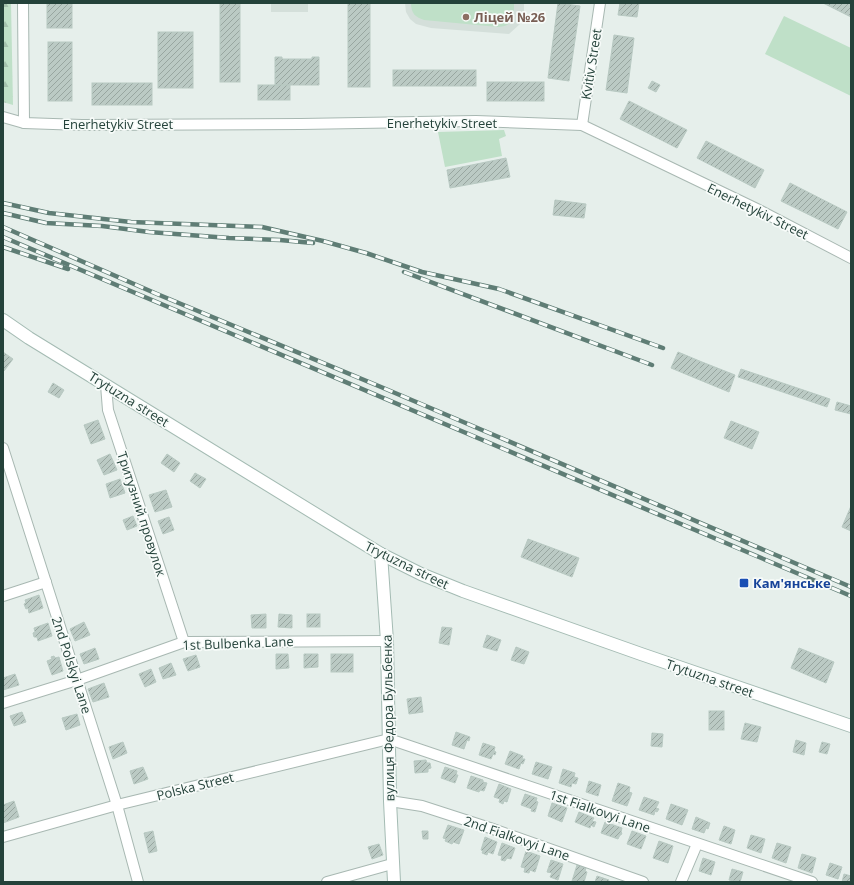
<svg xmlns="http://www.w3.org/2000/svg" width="854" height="885" font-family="'Open Sans',sans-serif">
	<defs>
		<pattern id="forest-firs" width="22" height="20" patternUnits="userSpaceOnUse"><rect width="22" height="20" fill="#bfe0c8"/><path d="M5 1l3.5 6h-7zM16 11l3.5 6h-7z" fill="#a4c1ad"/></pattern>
		<pattern id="building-hatch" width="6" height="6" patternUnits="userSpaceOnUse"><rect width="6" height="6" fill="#bbcac4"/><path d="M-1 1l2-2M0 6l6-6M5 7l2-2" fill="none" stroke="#98a6a0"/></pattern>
	</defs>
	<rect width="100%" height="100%" fill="#e6efeb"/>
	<g fill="#d4dfda">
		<rect x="271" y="3" width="37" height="9"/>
		<polygon points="405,3 524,3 524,16 520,24 509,34 431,28 416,24 410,19 406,12"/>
	</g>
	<g fill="#bfe0c8">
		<path d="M411 3H514C514 17 514 26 498 27L424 20C415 17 411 13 411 3Z"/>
		<polygon points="784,16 851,48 851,96 765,54"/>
		<polygon points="504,130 506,136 499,139 502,156 445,167 438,132"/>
	</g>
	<polygon fill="url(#forest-firs)" points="3,3 11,3 13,105 3,102"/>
	<g fill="url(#building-hatch)" stroke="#b8c9c2">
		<rect x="47" y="3" width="25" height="25"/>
		<rect x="220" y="3" width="20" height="79"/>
		<rect x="348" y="3" width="22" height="84"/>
		<polygon points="558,3 580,6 569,81 548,78"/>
		<polygon points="620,3 639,3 637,17 618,15"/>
		<polygon points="823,3 851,3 851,17"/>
		<rect x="158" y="32" width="35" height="56"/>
		<polygon points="614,35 634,38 627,93 606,90"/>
		<rect x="48" y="42" width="24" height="59"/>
		<polygon points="275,57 282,57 282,59 312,59 312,57 319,57 319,85 275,85"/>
		<rect x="393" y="70" width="83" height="16"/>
		<polygon points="652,81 660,85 656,92 648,88"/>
		<rect x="487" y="82" width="57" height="19"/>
		<rect x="92" y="83" width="60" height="22"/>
		<rect x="258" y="85" width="32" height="15"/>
		<polygon points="629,101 687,130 677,148 620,119"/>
		<polygon points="706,141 764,170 755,188 697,158"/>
		<polygon points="506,158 510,177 450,188 447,170"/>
		<polygon points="790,183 847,212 838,229 781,201"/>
		<polygon points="555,200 586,204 584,218 553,215"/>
		<polygon points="3,352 13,359 4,371 3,370"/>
		<polygon points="678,352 702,362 695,378 671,368"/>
		<polygon points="702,362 735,375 729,392 695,378"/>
		<polygon points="741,369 830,399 827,407 738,377"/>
		<polygon points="53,383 64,390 59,398 48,392"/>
		<polygon points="837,402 851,406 851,414 835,410"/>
		<polygon points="98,420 105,439 91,444 84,425"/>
		<polygon points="731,421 759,432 752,449 724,438"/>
		<polygon points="110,454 117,470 104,475 97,460"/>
		<polygon points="167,454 180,463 174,472 161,463"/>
		<polygon points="195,473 206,479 200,488 190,481"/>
		<polygon points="120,479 125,493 110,498 106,484"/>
		<polygon points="166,490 172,507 155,512 149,495"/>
		<polygon points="851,506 851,531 842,527"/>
		<polygon points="133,516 137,526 127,530 123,520"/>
		<polygon points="169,517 174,530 163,534 158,521"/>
		<polygon points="528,539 579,558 572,577 521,557"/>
		<polygon points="39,595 43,608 29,613 28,608 26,609 24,604 26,603 25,600"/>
		<polygon points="266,614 266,628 252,628 251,615"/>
		<polygon points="279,614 292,615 292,628 278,627"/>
		<rect x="307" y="614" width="13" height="13"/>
		<polygon points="84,622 90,635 75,641 70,629"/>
		<polygon points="48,623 52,636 38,641 37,637 34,637 33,633 35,632 34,628"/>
		<polygon points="442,627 452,628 449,645 439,643"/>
		<polygon points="487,635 501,640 497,651 483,647"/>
		<polygon points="516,647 529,652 524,664 511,660"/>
		<polygon points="95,648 99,659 84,664 80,654"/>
		<polygon points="799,648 834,662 826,683 791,668"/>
		<polygon points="276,654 288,654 289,668 276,669"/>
		<polygon points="304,654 318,654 318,667 304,668"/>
		<rect x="331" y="654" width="22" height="18"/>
		<polygon points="196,655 200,667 188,671 183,659"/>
		<polygon points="54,656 55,658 59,657 63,671 52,675 47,661 52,659 51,657"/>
		<polygon points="171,663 176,675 163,679 159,668"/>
		<polygon points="151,669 156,682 145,687 139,674"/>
		<polygon points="15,674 19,685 3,690 3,678"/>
		<polygon points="104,683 109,697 93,702 88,689"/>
		<polygon points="421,697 423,712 409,714 407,699"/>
		<rect x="709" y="711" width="15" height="19"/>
		<polygon points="22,712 26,722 14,726 10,716"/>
		<polygon points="77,714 80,725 66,730 62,718"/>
		<polygon points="745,723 761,727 757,742 741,739"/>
		<polygon points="456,732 470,737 469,741 467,740 464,749 452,745"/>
		<polygon points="652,733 663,734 662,747 651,746"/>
		<polygon points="796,740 806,743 804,755 793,752"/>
		<polygon points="123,742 127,753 113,759 109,747"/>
		<polygon points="822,742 830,744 827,754 819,752"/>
		<polygon points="483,743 495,747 494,751 496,752 495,755 493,754 491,759 479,755"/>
		<polygon points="510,751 523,756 522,759 525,759 523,764 521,763 519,769 505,764"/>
		<polygon points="426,760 427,763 430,763 431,768 428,769 428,772 415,773 414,761"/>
		<polygon points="536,762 552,767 548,779 532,774"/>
		<polygon points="143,767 148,779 134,784 130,771"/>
		<polygon points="445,767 457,771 456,775 458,775 455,783 441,778"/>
		<polygon points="563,769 575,773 574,777 578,778 576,784 572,783 571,787 559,783"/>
		<polygon points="471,776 483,780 483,782 487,783 484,791 480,790 479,792 467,788"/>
		<polygon points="589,781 601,785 598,796 586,792"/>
		<polygon points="618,783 630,787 629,792 632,793 627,806 612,801"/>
		<polygon points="499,784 511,789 507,802 504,801 503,804 499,802 500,799 494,797"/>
		<polygon points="525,794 537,798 536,801 538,802 535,812 531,811 532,809 521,805"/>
		<polygon points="644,797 659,802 656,808 659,809 657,812 655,811 654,815 639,810"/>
		<polygon points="14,801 19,817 3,823 3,805"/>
		<polygon points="552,803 567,808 562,822 548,816"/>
		<polygon points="671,804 688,810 682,825 666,819"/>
		<polygon points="579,812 594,818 592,821 596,822 594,827 591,825 590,828 575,822"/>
		<polygon points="696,817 710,823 708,829 706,828 704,833 692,829"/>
		<polygon points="605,822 622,828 621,832 622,833 621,835 620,835 618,839 601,833"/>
		<polygon points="448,825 464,830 459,844 453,842 452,844 445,841 446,839 443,838"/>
		<polygon points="724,826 735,830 731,844 719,840"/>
		<polygon points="153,831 157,851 149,853 144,833"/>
		<polygon points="422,831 428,831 428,839 423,839"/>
		<polygon points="632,831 646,836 641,849 627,844"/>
		<polygon points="751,835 765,839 761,853 747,848"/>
		<polygon points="485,837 497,842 493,854 488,852 487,855 482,853 483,851 481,850"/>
		<polygon points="659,841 673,846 668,863 653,858"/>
		<polygon points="502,843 515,848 511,859 507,858 505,861 501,860 502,856 498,855"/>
		<polygon points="777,843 791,847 786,863 772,858"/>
		<polygon points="379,844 383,855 372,859 368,847"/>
		<polygon points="526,851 540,856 535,872 530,870 529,873 524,872 525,868 521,867"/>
		<polygon points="802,854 816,858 812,873 798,868"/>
		<polygon points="703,858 715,862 711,875 699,871"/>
		<polygon points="551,860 563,864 558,880 550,877 552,873 547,872"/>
		<polygon points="830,863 842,867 838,879 826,875"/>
		<polygon points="577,865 586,868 585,871 587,872 584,882 572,881"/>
		<polygon points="732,869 743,872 740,882 729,880"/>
		<polygon points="844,874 851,876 851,882 842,882"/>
		<polygon points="597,876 609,880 608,882 595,882"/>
	</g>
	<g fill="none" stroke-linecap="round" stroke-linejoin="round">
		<defs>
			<g id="street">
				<polyline points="23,3 24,123"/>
				<polyline points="3,117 24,123 82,125 301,124 476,121 582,125 759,210 851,258"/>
				<polyline points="582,125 600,3"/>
				<polyline points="106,385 108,410 184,642"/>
				<polyline points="3,448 117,805 138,882"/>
				<polyline points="3,596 46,582"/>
				<polyline points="3,703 77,680 184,642 387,641"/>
				<polyline points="390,801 422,806 490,828 643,882"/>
				<polyline points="3,837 117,805 389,739 812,882"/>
				<polyline points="327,882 392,864"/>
				<polyline points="681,882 697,844"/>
			</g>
			<g id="secondary">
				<polyline points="3,320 29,338 348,534 381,554 421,574 463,591 641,654 851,726"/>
				<polyline points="381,554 387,641 390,801 394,882"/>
			</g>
		</defs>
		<use href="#street" stroke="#a8b8b2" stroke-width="12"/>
		<use href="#secondary" stroke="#a4bbb3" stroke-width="14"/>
		<use href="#street" stroke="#fff" stroke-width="10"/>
		<use href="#secondary" stroke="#fff" stroke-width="12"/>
		<defs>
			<g id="rail">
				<polyline points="3,203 49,213 131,222 262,227 323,241 366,253 422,272 499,289 663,348"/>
				<polyline points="3,213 46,223 102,226 149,232 229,238 280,240 313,243"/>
				<polyline points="3,227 157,294 381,387 851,587"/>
				<polyline points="3,237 851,596"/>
				<polyline points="3,247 68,269"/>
				<polyline points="404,272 652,365"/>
			</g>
		</defs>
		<use href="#rail" stroke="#5f7d75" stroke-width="4.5"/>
		<use href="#rail" stroke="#f7fbf9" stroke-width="3" stroke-dasharray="9" stroke-linecap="butt"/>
	</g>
	<circle fill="#8d6e63" stroke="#f7fbf9" stroke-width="1.5" cx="466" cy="17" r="4"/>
	<rect fill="#1a4fb4" stroke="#f7fbf9" stroke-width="1.5" x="739" y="578" width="10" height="10" rx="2"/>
	<g text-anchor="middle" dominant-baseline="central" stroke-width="3.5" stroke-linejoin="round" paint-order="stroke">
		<g font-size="13" font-weight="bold" fill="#785e54" stroke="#f7fbf9" text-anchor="start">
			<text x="474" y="17">Ліцей №26</text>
		</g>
		<g font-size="13" fill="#24423a" stroke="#f7fbf9">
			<text transform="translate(591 64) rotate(-81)">Kvitiv Street</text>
			<text x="442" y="123">Enerhetykiv Street</text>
			<text x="118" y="124">Enerhetykiv Street</text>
			<text transform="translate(758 211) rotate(26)">Enerhetykiv Street</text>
			<text transform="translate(129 399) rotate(32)">Trytuzna street</text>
			<text transform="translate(142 514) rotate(72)">Тритузний провулок</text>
			<text transform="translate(407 565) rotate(26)">Trytuzna street</text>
			<text transform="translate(238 643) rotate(-2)">1st Bulbenka Lane</text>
			<text transform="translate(72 665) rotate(72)">2nd Polskyi Lane</text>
			<text transform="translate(710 678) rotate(19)">Trytuzna street</text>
			<text transform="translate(388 718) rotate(-91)">вулиця Федора Бульбенка</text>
			<text transform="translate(195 786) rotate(-14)">Polska Street</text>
			<text transform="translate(600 811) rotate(19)">1st Fialkovyi Lane</text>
			<text transform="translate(517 838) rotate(19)">2nd Fialkovyi Lane</text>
		</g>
		<g font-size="13" font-weight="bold" fill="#164399" stroke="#f7fbf9" text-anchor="start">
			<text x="753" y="583">Кам'янське</text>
		</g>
	</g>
	<rect width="854" height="885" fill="none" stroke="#24423a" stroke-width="8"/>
</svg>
